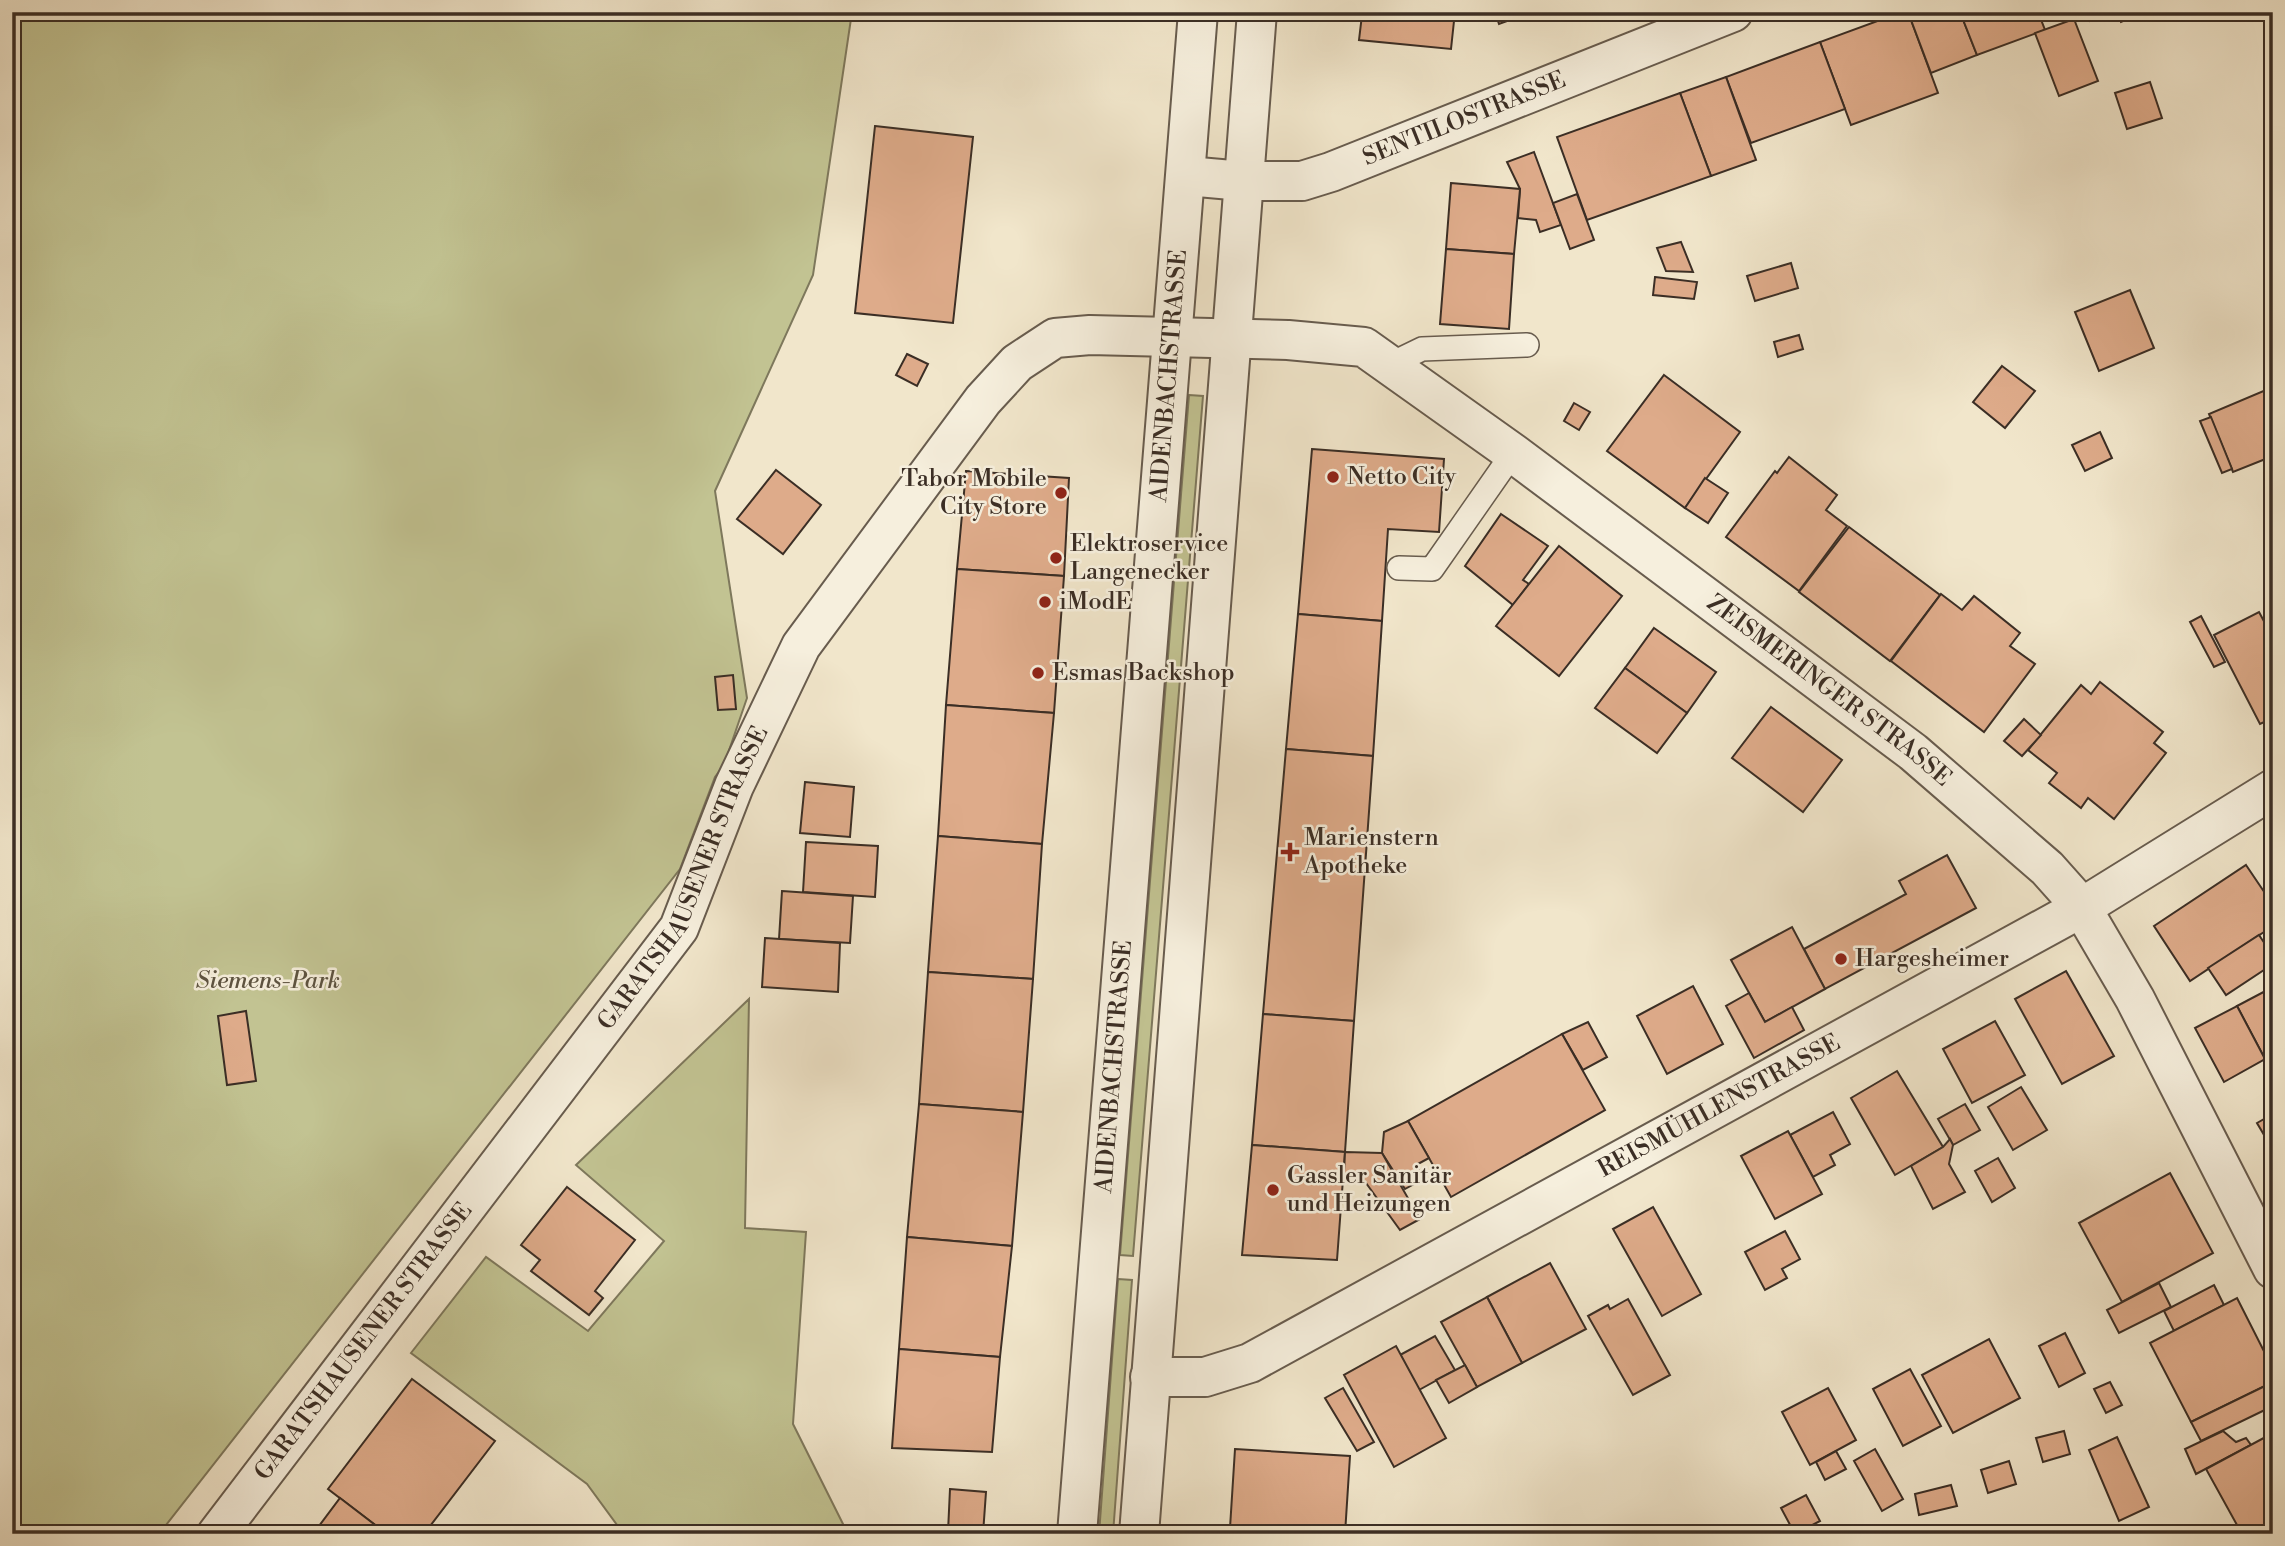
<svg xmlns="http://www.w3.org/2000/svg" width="2285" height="1546" font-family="'Libre Bodoni',serif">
	<rect width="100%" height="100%" fill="#f1e6cb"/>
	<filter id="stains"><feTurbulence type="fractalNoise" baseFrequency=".00286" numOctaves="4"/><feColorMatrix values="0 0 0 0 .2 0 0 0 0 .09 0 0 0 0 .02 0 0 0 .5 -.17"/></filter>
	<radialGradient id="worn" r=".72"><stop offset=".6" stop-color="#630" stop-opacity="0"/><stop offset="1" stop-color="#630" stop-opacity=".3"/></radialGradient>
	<g fill="#c2c392" stroke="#7e785c" stroke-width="2">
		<polygon points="12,12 852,12 813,275 715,491 747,698 724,765 715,777 680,869 159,1534 12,1534"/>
		<polygon points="1189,395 1203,396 1133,1256 1120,1255"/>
		<polygon points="749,999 745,1228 806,1232 793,1424 843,1524 842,1534 616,1534 620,1529 587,1484 411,1353 486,1257 588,1331 664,1241 576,1165"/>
		<polygon points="1118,1279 1132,1280 1113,1534 1099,1534"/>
	</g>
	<g fill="#deab8a" stroke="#3b2e25" stroke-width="2">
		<polygon points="1370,12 1444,12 1443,20 1454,21 1451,49 1359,40 1362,15 1370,15"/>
		<polygon points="1495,12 1532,12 1499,24"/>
		<polygon points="1902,12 1908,12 1938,93 1851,125 1820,42"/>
		<polygon points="1908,12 1960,12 1977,55 1931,73"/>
		<polygon points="1960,12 2038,12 2045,30 1977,55"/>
		<polygon points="2087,12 2110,12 2090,21"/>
		<polygon points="2117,12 2144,12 2121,22"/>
		<polygon points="2074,19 2098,81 2059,96 2035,33"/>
		<polygon points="1820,42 1845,109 1751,143 1726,77"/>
		<polygon points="1726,77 1756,160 1711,176 1680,93"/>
		<polygon points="2150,82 2162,118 2127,129 2115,93"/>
		<polygon points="1680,93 1711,176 1587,220 1557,137"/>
		<polygon points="875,126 973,137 953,323 855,313"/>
		<polygon points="1534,152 1561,225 1540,232 1536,220 1518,218 1520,189 1507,162"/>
		<polygon points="1451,183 1520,189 1514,254 1446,249"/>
		<polygon points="1577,194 1594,240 1570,249 1553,203"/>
		<polygon points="1681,242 1693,272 1666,271 1657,248"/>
		<polygon points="1446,249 1514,254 1509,329 1440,324"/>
		<polygon points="1791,263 1798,288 1755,301 1747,276"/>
		<polygon points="1655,277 1697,282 1694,299 1653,295"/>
		<polygon points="2130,290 2154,348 2099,371 2075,312"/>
		<polygon points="1799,335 1803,349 1778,357 1774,342"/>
		<polygon points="907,354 928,364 917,386 896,375"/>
		<polygon points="2002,366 2035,391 2005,428 1973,402"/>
		<polygon points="1664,375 1740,432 1685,508 1607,451"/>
		<polygon points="2273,387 2273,456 2233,472 2209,414"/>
		<polygon points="1574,403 1590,412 1579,430 1564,421"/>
		<polygon points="2211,417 2232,469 2222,473 2200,421"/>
		<polygon points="2100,432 2112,458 2085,471 2072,445"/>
		<polygon points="1312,449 1444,459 1439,532 1388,529 1382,621 1298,614"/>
		<polygon points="1789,457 1837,495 1826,510 1847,526 1799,591 1726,537 1775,471 1777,473"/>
		<polygon points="776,470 821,505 783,554 737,519"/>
		<polygon points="966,471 1069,478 1064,576 957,569"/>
		<polygon points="1705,478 1728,493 1708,523 1685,508"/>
		<polygon points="1501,514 1548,546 1523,580 1529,584 1513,605 1465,566"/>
		<polygon points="1849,527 1940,595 1890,661 1799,592"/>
		<polygon points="1559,546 1622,596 1559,676 1496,626"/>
		<polygon points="957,569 1064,576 1054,713 946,705"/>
		<polygon points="1941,594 1962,610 1974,596 2020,633 2010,646 2035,664 1984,732 1891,661"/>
		<polygon points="2259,612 2273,638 2273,718 2260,724 2214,635"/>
		<polygon points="1298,614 1382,621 1373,756 1286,749"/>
		<polygon points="2201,616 2225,662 2214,667 2190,622"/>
		<polygon points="1654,628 1716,672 1687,713 1625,668"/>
		<polygon points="1625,668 1687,713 1657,753 1595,708"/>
		<polygon points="733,675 736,709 718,710 715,677"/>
		<polygon points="2100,682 2163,732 2154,743 2166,753 2114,819 2088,798 2081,808 2049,783 2057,773 2028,750 2081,685 2091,694"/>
		<polygon points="946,705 1054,713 1042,844 938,836"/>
		<polygon points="1771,707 1842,760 1803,812 1732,758"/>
		<polygon points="2024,719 2041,735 2022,756 2004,741"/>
		<polygon points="1286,749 1373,756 1354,1021 1263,1014"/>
		<polygon points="805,782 854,787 850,837 800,833"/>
		<polygon points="938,836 1042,844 1033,979 928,972"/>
		<polygon points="806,842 878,846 875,897 803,892"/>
		<polygon points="1947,855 1976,908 1825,989 1804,949 1906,894 1899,881"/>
		<polygon points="2246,865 2273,905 2273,926 2190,981 2154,926"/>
		<polygon points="782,891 853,896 850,943 779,939"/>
		<polygon points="1792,927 1825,989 1765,1022 1731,960"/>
		<polygon points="2259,935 2273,956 2273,964 2226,995 2208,968"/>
		<polygon points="765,938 840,943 838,992 762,987"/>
		<polygon points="2066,971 2114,1056 2062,1084 2015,999"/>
		<polygon points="928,972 1033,979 1023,1112 919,1104"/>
		<polygon points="1693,986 1723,1044 1667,1074 1637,1016"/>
		<polygon points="2273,987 2273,1055 2265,1059 2237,1006"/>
		<polygon points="1749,993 1765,1022 1792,1007 1804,1030 1754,1058 1726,1006"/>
		<polygon points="2237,1006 2265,1059 2224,1082 2195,1028"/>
		<polygon points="246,1011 256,1081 227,1085 218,1016"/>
		<polygon points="1263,1014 1354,1021 1345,1152 1252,1145"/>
		<polygon points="1995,1021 2025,1075 1972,1103 1943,1049"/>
		<polygon points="1588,1022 1607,1057 1583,1070 1562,1034"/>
		<polygon points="1562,1034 1605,1110 1451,1197 1408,1121"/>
		<polygon points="1897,1071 1943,1147 1895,1175 1851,1098"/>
		<polygon points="2021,1087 2047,1130 2013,1150 1988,1107"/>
		<polygon points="919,1104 1023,1112 1012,1246 907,1237"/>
		<polygon points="1965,1104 1980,1130 1953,1145 1938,1119"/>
		<polygon points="1833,1112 1850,1144 1830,1155 1835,1165 1813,1177 1790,1135"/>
		<polygon points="2273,1114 2273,1150 2257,1123"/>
		<polygon points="1408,1121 1429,1158 1416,1165 1423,1179 1405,1189 1382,1153 1384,1132"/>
		<polygon points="1788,1131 1822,1194 1775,1219 1741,1156"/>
		<polygon points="1950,1139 1953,1145 1949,1164 1965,1192 1933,1209 1911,1166 1943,1147"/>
		<polygon points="1252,1145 1345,1152 1337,1260 1242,1255"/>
		<polygon points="1345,1152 1382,1153 1420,1219 1400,1230 1366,1183 1344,1173"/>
		<polygon points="1998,1158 2015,1188 1992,1202 1975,1171"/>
		<polygon points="2170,1173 2213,1253 2122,1302 2079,1223"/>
		<polygon points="567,1187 635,1240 595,1291 603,1298 589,1315 531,1271 540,1260 521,1245"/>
		<polygon points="1653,1207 1701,1294 1662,1316 1613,1229"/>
		<polygon points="1785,1231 1800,1259 1782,1269 1787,1278 1765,1290 1745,1252"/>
		<polygon points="907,1237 1012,1246 1000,1357 899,1349"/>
		<polygon points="1550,1263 1586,1329 1522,1363 1487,1297"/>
		<polygon points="2159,1283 2171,1307 2119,1333 2107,1310"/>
		<polygon points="2214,1285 2224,1305 2174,1331 2164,1311"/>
		<polygon points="1487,1297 1522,1363 1477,1387 1441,1322"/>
		<polygon points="2237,1298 2273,1369 2273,1382 2191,1422 2150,1343"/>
		<polygon points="1628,1299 1670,1375 1633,1395 1588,1316 1608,1305 1610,1309"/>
		<polygon points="2065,1333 2085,1373 2059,1387 2039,1346"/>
		<polygon points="1435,1336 1455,1370 1419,1390 1400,1355"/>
		<polygon points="1989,1339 2020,1398 1953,1433 1922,1375"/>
		<polygon points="1396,1346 1446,1438 1394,1467 1344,1375"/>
		<polygon points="899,1349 1000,1357 992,1452 892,1448"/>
		<polygon points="1465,1365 1477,1387 1449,1403 1436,1380"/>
		<polygon points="1910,1369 1941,1426 1903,1446 1873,1389"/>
		<polygon points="412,1379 495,1441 424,1534 387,1534 328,1489"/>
		<polygon points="2110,1382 2122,1405 2106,1413 2094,1389"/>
		<polygon points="2269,1384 2273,1392 2273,1406 2201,1441 2191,1422"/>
		<polygon points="1343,1388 1374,1442 1357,1451 1325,1398"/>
		<polygon points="1828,1388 1856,1440 1810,1465 1782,1412"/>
		<polygon points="2064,1431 2070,1454 2043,1462 2036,1438"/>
		<polygon points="2223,1431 2236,1442 2246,1438 2251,1445 2196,1474 2185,1449"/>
		<polygon points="2273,1433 2273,1526 2259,1534 2242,1534 2206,1469"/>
		<polygon points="2117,1437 2149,1507 2119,1521 2089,1450"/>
		<polygon points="1235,1449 1350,1456 1345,1534 1230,1528"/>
		<polygon points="1875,1449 1903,1499 1882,1511 1854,1461"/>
		<polygon points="1836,1451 1846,1469 1825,1480 1816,1462"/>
		<polygon points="2009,1461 2016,1484 1988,1493 1981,1470"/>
		<polygon points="1951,1485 1957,1506 1919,1515 1915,1494"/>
		<polygon points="950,1489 986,1492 983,1534 948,1532"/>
		<polygon points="1806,1495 1820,1521 1795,1534 1781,1508"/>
		<polygon points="340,1498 387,1534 313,1534"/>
		<polygon points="298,1526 308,1534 293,1534"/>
		<polygon points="1212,1526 1239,1528 1239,1534 1211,1534"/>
		<polygon points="2273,1526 2273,1534 2259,1534"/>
	</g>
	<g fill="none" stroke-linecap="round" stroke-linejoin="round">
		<defs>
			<g id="service">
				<polyline points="1389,365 1422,349 1527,345"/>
				<polyline points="1399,568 1432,569 1513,453"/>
			</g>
			<g id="minor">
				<path id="s1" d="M1187 176 1243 181H1302L1331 172 1733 12"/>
				<path id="s2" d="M1150 1377H1205L1250 1363 2081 908 2273 789"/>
				<path id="s3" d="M217 1534 679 928 734 786 801 646 983 400 1017 363 1055 338 1090 335 1288 340 1364 347 1513 453 1913 752 2047 868 2080 905 2135 999 2273 1269"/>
			</g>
			<g id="tertiary">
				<path id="s4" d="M1077 1534 1198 12"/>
				<polyline points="1139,1534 1257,12"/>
			</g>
		</defs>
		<use href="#service" stroke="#685c4e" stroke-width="26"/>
		<use href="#minor" stroke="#685c4e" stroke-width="42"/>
		<use href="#tertiary" stroke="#685c4e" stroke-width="42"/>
		<use href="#service" stroke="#f6efdd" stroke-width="23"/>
		<use href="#minor" stroke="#f6efdd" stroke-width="38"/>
		<use href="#tertiary" stroke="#f6efdd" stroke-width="38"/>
	</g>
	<g fill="#8f2418" stroke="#f6efdd" stroke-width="2.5">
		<circle cx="1333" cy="477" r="7"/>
		<circle cx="1061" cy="493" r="7"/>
		<circle cx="1056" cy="558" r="7"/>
		<circle cx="1045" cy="602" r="7"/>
		<circle cx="1038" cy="673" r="7"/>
		<path d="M1286.5 841.5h7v7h7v7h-7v7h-7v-7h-7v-7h7z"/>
		<circle cx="1841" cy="959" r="7"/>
		<circle cx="1273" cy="1190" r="7"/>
	</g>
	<g text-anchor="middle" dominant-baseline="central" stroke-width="5" stroke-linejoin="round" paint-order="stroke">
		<g font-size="24" fill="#3b2e25" stroke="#f6efdd">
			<text stroke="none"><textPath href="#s1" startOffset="289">SENTILOSTRASSE</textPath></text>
			<text stroke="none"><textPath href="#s4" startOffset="1162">AIDENBACHSTRASSE</textPath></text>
			<text stroke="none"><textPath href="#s3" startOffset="2359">ZEISMERINGER STRASSE</textPath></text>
			<text stroke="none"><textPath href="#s3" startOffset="808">GARATSHAUSENER STRASSE</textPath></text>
			<text stroke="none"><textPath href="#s4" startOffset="469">AIDENBACHSTRASSE</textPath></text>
			<text stroke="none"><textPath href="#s2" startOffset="637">REISMÜHLENSTRASSE</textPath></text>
			<text stroke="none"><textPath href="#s3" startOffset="242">GARATSHAUSENER STRASSE</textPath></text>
		</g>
		<g font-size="24" fill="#3b2e25" stroke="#f6efdd" text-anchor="start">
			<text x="1347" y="477">Netto City</text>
			<text x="1047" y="479" text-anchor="end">Tabor Mobile<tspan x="1047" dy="28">City Store</tspan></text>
			<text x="1070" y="544">Elektroservice<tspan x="1070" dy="28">Langenecker</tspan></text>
			<text x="1059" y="602">iModE</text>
			<text x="1052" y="673">Esmas Backshop</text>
			<text x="1304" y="838">Marienstern<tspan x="1304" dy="28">Apotheke</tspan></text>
			<text x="1855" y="959">Hargesheimer</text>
			<text x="1287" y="1176">Gassler Sanitär<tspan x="1287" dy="28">und Heizungen</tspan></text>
		</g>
		<g font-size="24" font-style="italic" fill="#5d5340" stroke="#f6efdd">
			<text x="268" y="981">Siemens-Park</text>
		</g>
	</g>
	<rect width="2285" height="1546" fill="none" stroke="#f1e6cb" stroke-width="42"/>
	<rect x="14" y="14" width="2257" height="1518" fill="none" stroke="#3b2e25" stroke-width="3.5"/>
	<rect x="21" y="21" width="2243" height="1504" fill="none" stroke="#3b2e25" stroke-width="2"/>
	<rect width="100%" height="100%" filter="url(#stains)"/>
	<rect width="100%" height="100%" fill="url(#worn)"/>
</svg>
